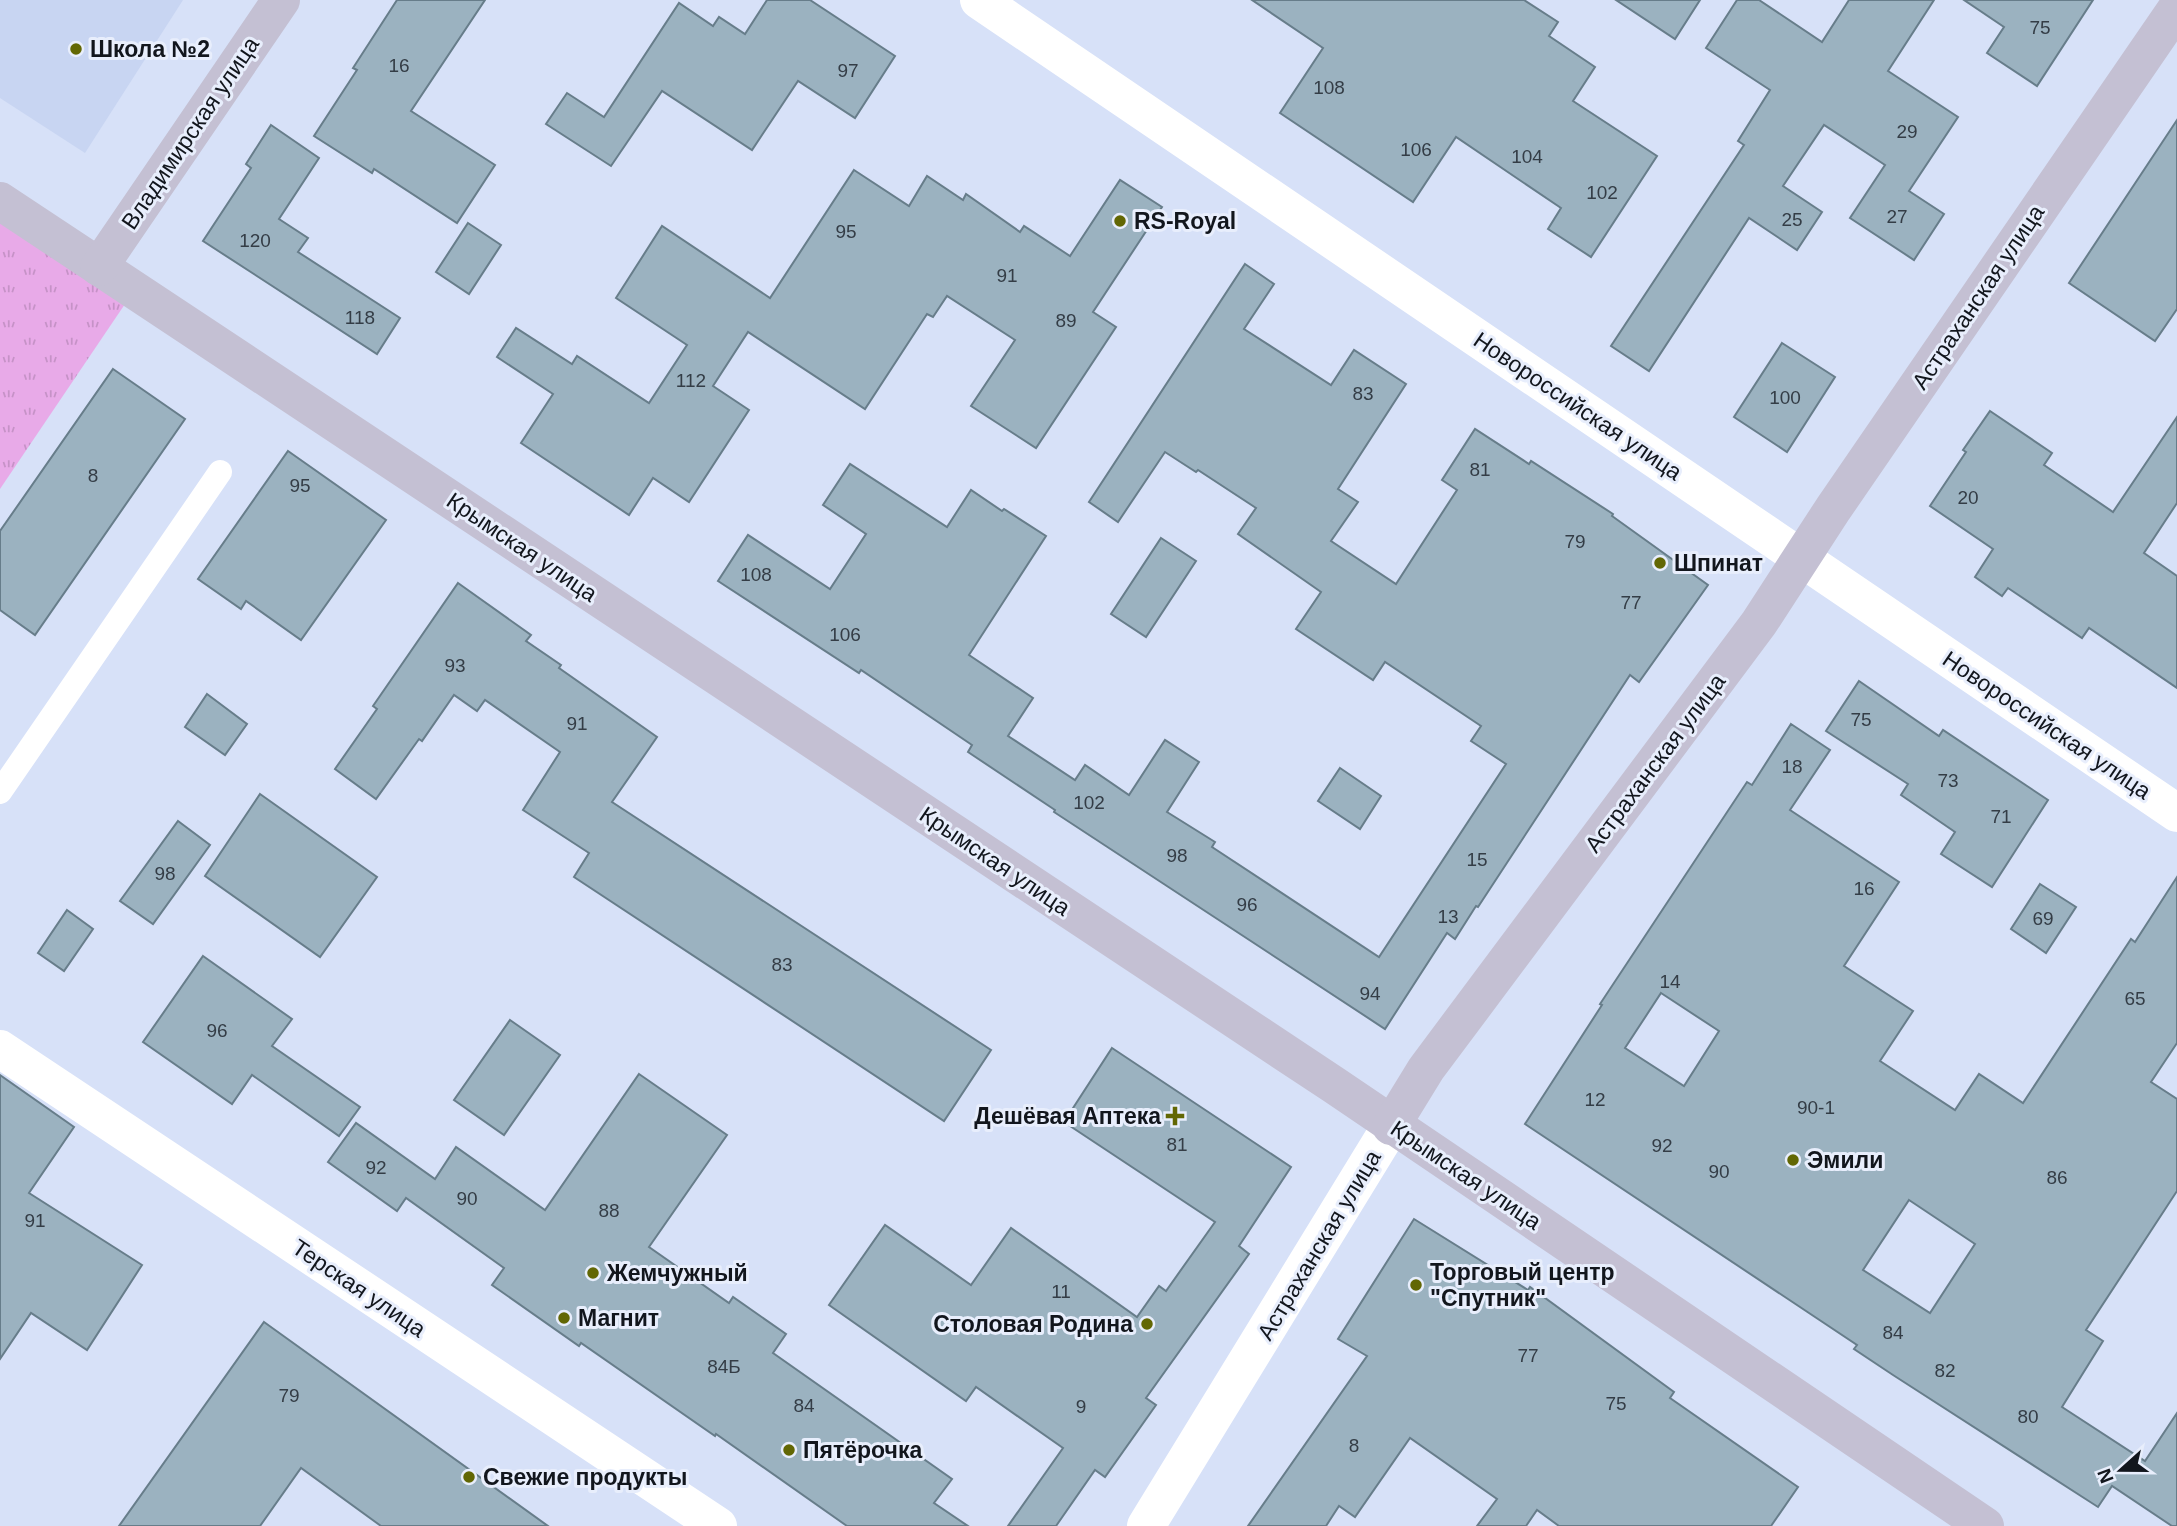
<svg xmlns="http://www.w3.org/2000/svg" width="2177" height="1526" font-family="Helvetica,sans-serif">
	<defs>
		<pattern id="park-tufts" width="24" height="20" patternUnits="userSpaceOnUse" patternTransform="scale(1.75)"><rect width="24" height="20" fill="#e8aae8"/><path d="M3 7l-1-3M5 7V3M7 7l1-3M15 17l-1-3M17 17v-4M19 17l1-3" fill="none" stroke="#c692c7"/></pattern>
	</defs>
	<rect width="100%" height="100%" fill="#d7e1f8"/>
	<polygon fill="#c8d5f2" points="0,0 183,0 85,153 0,98"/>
	<polygon fill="url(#park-tufts)" points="0,221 125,304 0,489"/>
	<g fill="#9bb2c0" stroke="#677d8a" stroke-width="2" fill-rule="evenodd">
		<polygon points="397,0 485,0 411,111 495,165 457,223 374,169 372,173 314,136 357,70 353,68"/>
		<polygon points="767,0 810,0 895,56 855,118 798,81 752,150 662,91 611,166 546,124 567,93 604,117 679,3 713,26 719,17 745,34"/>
		<polygon points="1252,0 1524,0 1558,22 1549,36 1595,67 1573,101 1657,156 1591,257 1548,229 1561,208 1456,137 1413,202 1280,113 1323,48"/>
		<polygon points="1616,0 1700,0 1675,39"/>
		<polygon points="1737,0 1759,0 1822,42 1849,0 1934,0 1888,71 1958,117 1909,191 1944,214 1914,260 1850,218 1885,165 1824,125 1783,186 1822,212 1797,250 1749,218 1649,371 1611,346 1744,145 1738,141 1770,90 1706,48"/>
		<polygon points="1964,0 2093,0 2037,86 1987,53 2004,27"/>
		<polygon points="2177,120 2177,309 2155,341 2069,283"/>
		<polygon points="271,125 319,158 279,219 308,238 298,252 400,318 377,354 203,241 251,168 246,164"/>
		<polygon points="854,170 909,206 927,176 963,200 966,194 1020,232 1024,226 1070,256 1120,180 1162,207 1093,312 1116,327 1036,448 971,406 1015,340 947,296 933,317 927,314 865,409 748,332 713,386 749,410 689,502 653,478 629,515 521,443 553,394 497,357 516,328 572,364 577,356 649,403 687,345 616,298 662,226 770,298"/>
		<polygon points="468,223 501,245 469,294 436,272"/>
		<polygon points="1245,264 1274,284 1244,329 1331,385 1354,350 1406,384 1338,489 1358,502 1331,541 1396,584 1457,490 1442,480 1475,429 1529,464 1531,461 1613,514 1612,516 1708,585 1639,682 1630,675 1478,907 1476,906 1455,939 1447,933 1385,1029 1054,812 1055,810 968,752 972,745 861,670 859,673 718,581 748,535 830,589 866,534 823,505 850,464 947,527 971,490 1002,511 1004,509 1046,536 969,655 1033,698 1008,736 1075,780 1085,765 1129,795 1165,740 1199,762 1167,812 1215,842 1212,847 1379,957 1506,764 1471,741 1481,726 1385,662 1373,680 1296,629 1321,592 1238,534 1256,508 1198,470 1196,472 1165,452 1118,522 1089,502"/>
		<polygon points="1782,343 1835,377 1787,452 1734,417"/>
		<polygon points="113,369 185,419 35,635 0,610 0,531"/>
		<polygon points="1990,411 2052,453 2044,465 2113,512 2177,417 2177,503 2144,553 2177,576 2177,688 2089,628 2082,638 2008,588 2002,596 1975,577 1993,549 1930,506 1966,452 1963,450"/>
		<polygon points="288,451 386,520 301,640 246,601 241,609 198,579"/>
		<polygon points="1161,538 1196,561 1146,637 1111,614"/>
		<polygon points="458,583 531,635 526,641 561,665 559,668 657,737 612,802 991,1050 944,1121 574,877 589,853 523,810 560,752 485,700 477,711 454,695 422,741 419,739 376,799 335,769 377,709 373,706"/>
		<polygon points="1859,681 1939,736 1943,730 2048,800 1992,887 1941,854 1955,832 1901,795 1908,784 1826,731"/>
		<polygon points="207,694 247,724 225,755 185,727"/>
		<path d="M1791 724 1830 750 1790 810 1899 882 1844 966 1913 1011 1880 1061 1955 1110 1979 1074 2023 1103 2131 939 2135 942 2177 877V1043L2151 1082 2177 1099V1191L2086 1330 2103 1341 2062 1407 2145 1461 2177 1413V1526H2172L2112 1486 2098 1507 1893 1375 1854 1349 1857 1345 1525 1124 1602 1005 1600 1004 1747 782 1752 785ZM1661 993 1719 1031 1684 1086 1625 1048ZM1909 1200 1975 1244 1930 1313 1863 1270Z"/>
		<polygon points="1340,768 1381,796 1360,829 1318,801"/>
		<polygon points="260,794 377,877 320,957 205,876"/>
		<polygon points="178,821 210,845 153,924 120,901"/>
		<polygon points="2040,884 2076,907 2046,953 2011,929"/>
		<polygon points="67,910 93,929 64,971 38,953"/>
		<polygon points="203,956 292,1019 272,1046 360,1107 339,1136 252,1075 232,1104 143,1042"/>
		<polygon points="510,1020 560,1055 504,1135 454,1100"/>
		<polygon points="1112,1048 1291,1167 1239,1246 1249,1254 1146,1398 1156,1405 1105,1477 1095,1470 1056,1526 1008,1526 1063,1448 976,1387 966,1401 829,1305 885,1225 971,1285 1011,1228 1137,1317 1159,1286 1166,1291 1215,1222 1064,1122"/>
		<polygon points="639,1074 727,1135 649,1247 729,1303 733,1297 786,1334 773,1353 952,1479 934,1503 968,1526 847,1526 716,1434 715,1436 581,1343 579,1346 492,1285 504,1268 406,1198 397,1211 328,1162 356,1123 435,1179 456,1147 545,1210"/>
		<polygon points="0,1075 74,1127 29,1193 142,1265 87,1350 31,1313 0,1359"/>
		<polygon points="1414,1219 1528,1290 1530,1287 1674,1392 1670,1398 1798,1487 1771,1526 1559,1526 1537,1510 1526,1526 1477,1526 1497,1499 1410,1438 1355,1517 1339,1506 1326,1526 1248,1526 1367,1356 1338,1339"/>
		<polygon points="264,1322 548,1526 381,1526 301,1468 260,1526 119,1526"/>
	</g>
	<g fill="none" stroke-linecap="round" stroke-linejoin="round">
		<polyline stroke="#fff" stroke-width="24" points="0,792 220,472"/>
		<g stroke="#fff" stroke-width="38">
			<polyline points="979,0 2177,813"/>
			<polyline points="0,1049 718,1526"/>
			<polyline points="1146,1526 1391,1126"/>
		</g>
		<g stroke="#c4c0d3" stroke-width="38">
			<polyline points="0,201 1334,1085 1985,1526"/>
			<polyline points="99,267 281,0"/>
			<polyline points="1391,1126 1426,1069 1759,623 1833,509 2177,8"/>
		</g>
	</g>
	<g fill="#626704" stroke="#e8eefc" stroke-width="2.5">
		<circle cx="76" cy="49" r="7"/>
		<circle cx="1120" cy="221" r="7"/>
		<circle cx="1660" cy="563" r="7"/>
		<path d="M1171.5 1105.5h7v7h7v7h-7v7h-7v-7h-7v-7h7z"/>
		<circle cx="1793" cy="1160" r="7"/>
		<circle cx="593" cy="1273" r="7"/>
		<circle cx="1416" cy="1285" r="7"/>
		<circle cx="564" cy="1318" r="7"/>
		<circle cx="1147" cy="1324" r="7"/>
		<circle cx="789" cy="1450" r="7"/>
		<circle cx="469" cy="1477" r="7"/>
	</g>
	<g text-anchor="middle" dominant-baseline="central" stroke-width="6" stroke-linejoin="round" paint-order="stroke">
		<g font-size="19" fill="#343d46">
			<text x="2040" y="27">75</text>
			<text x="399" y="65">16</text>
			<text x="848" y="70">97</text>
			<text x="1329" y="87">108</text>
			<text x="1907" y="131">29</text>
			<text x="1416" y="149">106</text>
			<text x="1527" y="156">104</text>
			<text x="1602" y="192">102</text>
			<text x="1897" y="216">27</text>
			<text x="1792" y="219">25</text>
			<text x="846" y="231">95</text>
			<text x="255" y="240">120</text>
			<text x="1007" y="275">91</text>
			<text x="360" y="317">118</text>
			<text x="1066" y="320">89</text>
			<text x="691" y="380">112</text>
			<text x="1363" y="393">83</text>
			<text x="1785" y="397">100</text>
			<text x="1480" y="469">81</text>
			<text x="93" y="475">8</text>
			<text x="300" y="485">95</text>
			<text x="1968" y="497">20</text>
			<text x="1575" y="541">79</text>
			<text x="756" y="574">108</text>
			<text x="1631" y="602">77</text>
			<text x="845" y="634">106</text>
			<text x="455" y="665">93</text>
			<text x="1861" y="719">75</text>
			<text x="577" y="723">91</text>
			<text x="1792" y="766">18</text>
			<text x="1948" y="780">73</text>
			<text x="1089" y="802">102</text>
			<text x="2001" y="816">71</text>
			<text x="1177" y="855">98</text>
			<text x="1477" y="859">15</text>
			<text x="165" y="873">98</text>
			<text x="1864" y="888">16</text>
			<text x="1247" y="904">96</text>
			<text x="1448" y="916">13</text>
			<text x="2043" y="918">69</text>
			<text x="782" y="964">83</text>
			<text x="1670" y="981">14</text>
			<text x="1370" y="993">94</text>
			<text x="2135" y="998">65</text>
			<text x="217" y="1030">96</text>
			<text x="1595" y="1099">12</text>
			<text x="1816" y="1107">90-1</text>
			<text x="1177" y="1144">81</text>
			<text x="1662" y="1145">92</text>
			<text x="376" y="1167">92</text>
			<text x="1719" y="1171">90</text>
			<text x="2057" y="1177">86</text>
			<text x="467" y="1198">90</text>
			<text x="609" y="1210">88</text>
			<text x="35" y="1220">91</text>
			<text x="1061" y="1291">11</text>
			<text x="1893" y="1332">84</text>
			<text x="1528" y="1355">77</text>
			<text x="724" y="1366">84Б</text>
			<text x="1945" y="1370">82</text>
			<text x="289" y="1395">79</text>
			<text x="1616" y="1403">75</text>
			<text x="804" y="1405">84</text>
			<text x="1081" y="1406">9</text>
			<text x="2028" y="1416">80</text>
			<text x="1354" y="1445">8</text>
		</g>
		<g font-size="23" font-weight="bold" fill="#12161d" stroke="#e8eefc" text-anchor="start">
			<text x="90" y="49">Школа №2</text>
			<text x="1134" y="221">RS-Royal</text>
			<text x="1674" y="563">Шпинат</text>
			<text x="1161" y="1116" text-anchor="end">Дешёвая Аптека</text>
			<text x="1807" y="1160">Эмили</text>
			<text x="1430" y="1272">Торговый центр<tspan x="1430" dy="26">"Спутник"</tspan></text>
			<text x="607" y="1273">Жемчужный</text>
			<text x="578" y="1318">Магнит</text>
			<text x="1133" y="1324" text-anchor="end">Столовая Родина</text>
			<text x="803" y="1450">Пятёрочка</text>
			<text x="483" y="1477">Свежие продукты</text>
		</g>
		<g font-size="23" fill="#12161d" stroke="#e8eefc">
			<text transform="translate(190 133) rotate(-56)">Владимирская улица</text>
			<text transform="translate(1978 297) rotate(-56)">Астраханская улица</text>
			<text transform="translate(1578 406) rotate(34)">Новороссийская улица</text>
			<text transform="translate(522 547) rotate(34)">Крымская улица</text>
			<text transform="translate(2047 725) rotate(34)">Новороссийская улица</text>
			<text transform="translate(1655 763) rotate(-53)">Астраханская улица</text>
			<text transform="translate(995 861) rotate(34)">Крымская улица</text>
			<text transform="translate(1466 1175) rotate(34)">Крымская улица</text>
			<text transform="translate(1319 1245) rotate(-59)">Астраханская улица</text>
			<text transform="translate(359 1288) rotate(34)">Терская улица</text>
		</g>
	</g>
	<g transform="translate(2121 1470) rotate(249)" stroke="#e8eefc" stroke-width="5" paint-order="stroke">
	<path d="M0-5L12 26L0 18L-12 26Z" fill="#12161d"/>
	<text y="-10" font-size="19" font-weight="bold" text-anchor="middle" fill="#12161d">N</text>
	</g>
</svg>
